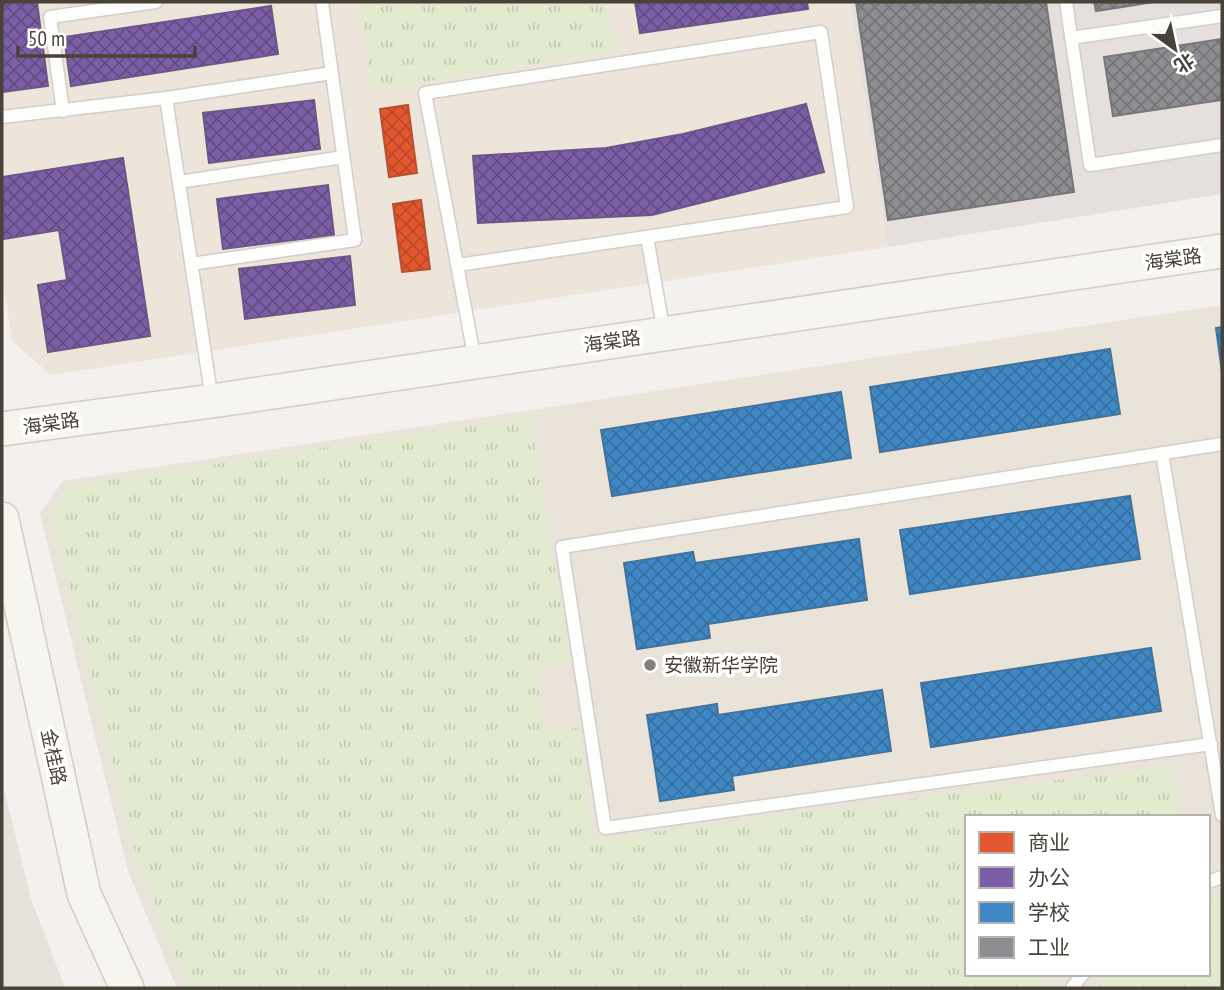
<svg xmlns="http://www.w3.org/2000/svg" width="1224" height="990" font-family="'PT Sans Narrow','Noto Sans SC',sans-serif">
	<defs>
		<pattern id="grass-tufts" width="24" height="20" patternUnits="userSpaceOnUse" patternTransform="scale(1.75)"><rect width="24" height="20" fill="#e2ebcf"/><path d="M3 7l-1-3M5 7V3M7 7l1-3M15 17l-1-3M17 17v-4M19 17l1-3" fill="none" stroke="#c3cbb2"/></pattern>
		<pattern id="shops-cross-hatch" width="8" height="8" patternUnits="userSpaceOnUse" patternTransform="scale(1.75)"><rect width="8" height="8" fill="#e4572e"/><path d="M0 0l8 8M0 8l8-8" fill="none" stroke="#bb4a28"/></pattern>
		<pattern id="offices-cross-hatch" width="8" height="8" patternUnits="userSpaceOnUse" patternTransform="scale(1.75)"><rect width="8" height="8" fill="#7b5ea7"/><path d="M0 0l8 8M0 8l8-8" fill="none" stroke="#624c82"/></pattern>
		<pattern id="schools-cross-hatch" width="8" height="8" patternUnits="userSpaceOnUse" patternTransform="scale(1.75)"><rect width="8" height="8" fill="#3f88c5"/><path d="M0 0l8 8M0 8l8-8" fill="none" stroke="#3771a1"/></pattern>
		<pattern id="industry-cross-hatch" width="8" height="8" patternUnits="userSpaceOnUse" patternTransform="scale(1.75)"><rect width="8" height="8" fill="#8d8d92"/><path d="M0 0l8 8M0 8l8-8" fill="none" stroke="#757578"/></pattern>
	</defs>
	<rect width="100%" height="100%" fill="#f3f0ed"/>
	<polygon fill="#e7e2db" points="2,781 31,899 65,988 2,988"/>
	<polygon fill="#ede4da" points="2,2 850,2 888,247 51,375 12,341 2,272"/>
	<polygon fill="#e5e0dd" points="850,2 1222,2 1222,194 888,247"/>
	<path fill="#e9e3d9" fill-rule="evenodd" d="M1222 305V988H177L128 871 40 513 63 481ZM967 817H1208V974H967Z"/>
	<g fill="url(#grass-tufts)">
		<polygon points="359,2 607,2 616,51 372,90"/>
		<polygon points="530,417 570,661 536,667 543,730 579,728 593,840 1172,765 1179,817 967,817 967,974 1048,974 1038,988 189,988 139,867 52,514 70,486"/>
		<polygon points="1222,891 1222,988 1096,988 1106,974 1208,974 1208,896"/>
	</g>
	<g fill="url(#shops-cross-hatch)" stroke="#b65131" stroke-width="2">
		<polygon points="408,105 417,173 389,177 380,109"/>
		<polygon points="421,200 430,269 402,272 393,204"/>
	</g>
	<g fill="url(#offices-cross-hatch)" stroke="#6c5686" stroke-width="2">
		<polygon points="2,2 37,2 48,86 2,92"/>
		<polygon points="635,2 807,2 808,9 640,33"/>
		<polygon points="271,6 278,54 71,86 64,37"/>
		<polygon points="314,100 320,149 209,163 203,113"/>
		<polygon points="806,104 824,172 652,215 478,223 473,156 606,148 683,134"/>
		<polygon points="123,158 150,336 48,352 38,285 67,280 59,230 3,239 2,177"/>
		<polygon points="328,185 334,235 223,249 217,199"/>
		<polygon points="350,256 355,305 245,319 239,269"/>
	</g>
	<g fill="url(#schools-cross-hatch)" stroke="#42739b" stroke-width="2">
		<polygon points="1222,327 1222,372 1216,328"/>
		<polygon points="1110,349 1120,414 880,452 870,387"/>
		<polygon points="841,392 851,458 612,496 601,430"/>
		<polygon points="1130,496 1140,559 910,594 900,530"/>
		<polygon points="859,539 867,600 708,624 710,638 637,649 624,563 693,552 695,563"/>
		<polygon points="1151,648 1161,711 931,747 921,683"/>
		<polygon points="882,690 891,751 732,776 734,790 660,801 647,715 717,704 718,715"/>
	</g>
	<g fill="url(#industry-cross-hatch)" stroke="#797677" stroke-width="2">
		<polygon points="856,2 1046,2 1074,192 888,220"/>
		<polygon points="1094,2 1154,2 1096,11"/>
		<polygon points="1222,39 1222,100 1113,116 1104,57"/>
	</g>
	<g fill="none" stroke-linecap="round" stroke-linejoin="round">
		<defs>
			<g id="lane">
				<polyline points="1066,2 1090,165 1222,145"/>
				<polyline points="1071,38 1222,16"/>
				<polyline points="166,98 332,73"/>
				<polyline points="63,111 50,17 156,2"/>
				<polyline points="2,117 166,98 212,400"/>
				<polyline points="179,182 343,157"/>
				<polyline points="647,237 664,333"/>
				<polyline points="191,264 355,240 322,2"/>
				<polyline points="458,265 847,207 821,32 425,93 475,361"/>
				<polyline points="1162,453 1222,815"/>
				<polyline points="1211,744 605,828 562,547 1222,444"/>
				<polyline points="1208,882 1222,877"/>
				<polyline points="1072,988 1083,974"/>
			</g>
			<g id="secondary">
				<polyline points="2,429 212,401 1222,251"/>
				<polyline points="2,519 84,894 127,988"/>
			</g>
		</defs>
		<use href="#lane" stroke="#d1cecb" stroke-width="15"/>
		<use href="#secondary" stroke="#d2cdc4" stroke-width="36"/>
		<use href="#lane" stroke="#fdfdfc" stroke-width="12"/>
		<use href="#secondary" stroke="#f7f5f0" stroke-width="33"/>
	</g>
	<circle fill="#847f78" stroke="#fff" stroke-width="2.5" cx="650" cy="665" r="7"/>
	<g text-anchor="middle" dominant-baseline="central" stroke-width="7" stroke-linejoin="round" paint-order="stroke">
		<g font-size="19" fill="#494239" stroke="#fff">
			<text transform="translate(1173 259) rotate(-8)">海棠路</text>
			<text transform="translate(612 341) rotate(-8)">海棠路</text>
			<text transform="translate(51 423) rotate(-8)">海棠路</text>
			<text transform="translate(54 757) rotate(78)">金桂路</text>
		</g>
		<g font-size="19" fill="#494239" stroke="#fff" text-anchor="start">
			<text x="664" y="665">安徽新华学院</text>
		</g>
	</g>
	<rect width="1224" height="990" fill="none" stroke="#494239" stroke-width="7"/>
	<rect x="965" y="815" width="245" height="161" fill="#ffffff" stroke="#b6b3b0" stroke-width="2"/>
	<rect x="979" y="832" width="35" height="21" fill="#e4572e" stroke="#b6b3b0" stroke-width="2"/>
	<text x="1028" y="850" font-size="21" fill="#494239">商业</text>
	<rect x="979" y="867" width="35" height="21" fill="#7b5ea7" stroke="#b6b3b0" stroke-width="2"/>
	<text x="1028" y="885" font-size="21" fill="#494239">办公</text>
	<rect x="979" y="902" width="35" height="21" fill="#3f88c5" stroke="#b6b3b0" stroke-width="2"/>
	<text x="1028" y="920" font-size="21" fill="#494239">学校</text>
	<rect x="979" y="937" width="35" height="21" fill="#8d8d92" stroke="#b6b3b0" stroke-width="2"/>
	<text x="1028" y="955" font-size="21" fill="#494239">工业</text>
	<g transform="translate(1175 49) rotate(147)" stroke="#ffffff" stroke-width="5" paint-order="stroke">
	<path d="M0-5L12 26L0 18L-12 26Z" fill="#494239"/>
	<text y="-10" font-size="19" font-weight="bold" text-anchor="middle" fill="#494239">北</text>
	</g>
	<path d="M18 46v10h177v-10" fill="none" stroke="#494239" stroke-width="3.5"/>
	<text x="28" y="46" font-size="21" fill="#494239" stroke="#ffffff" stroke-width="5" paint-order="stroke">50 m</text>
</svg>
